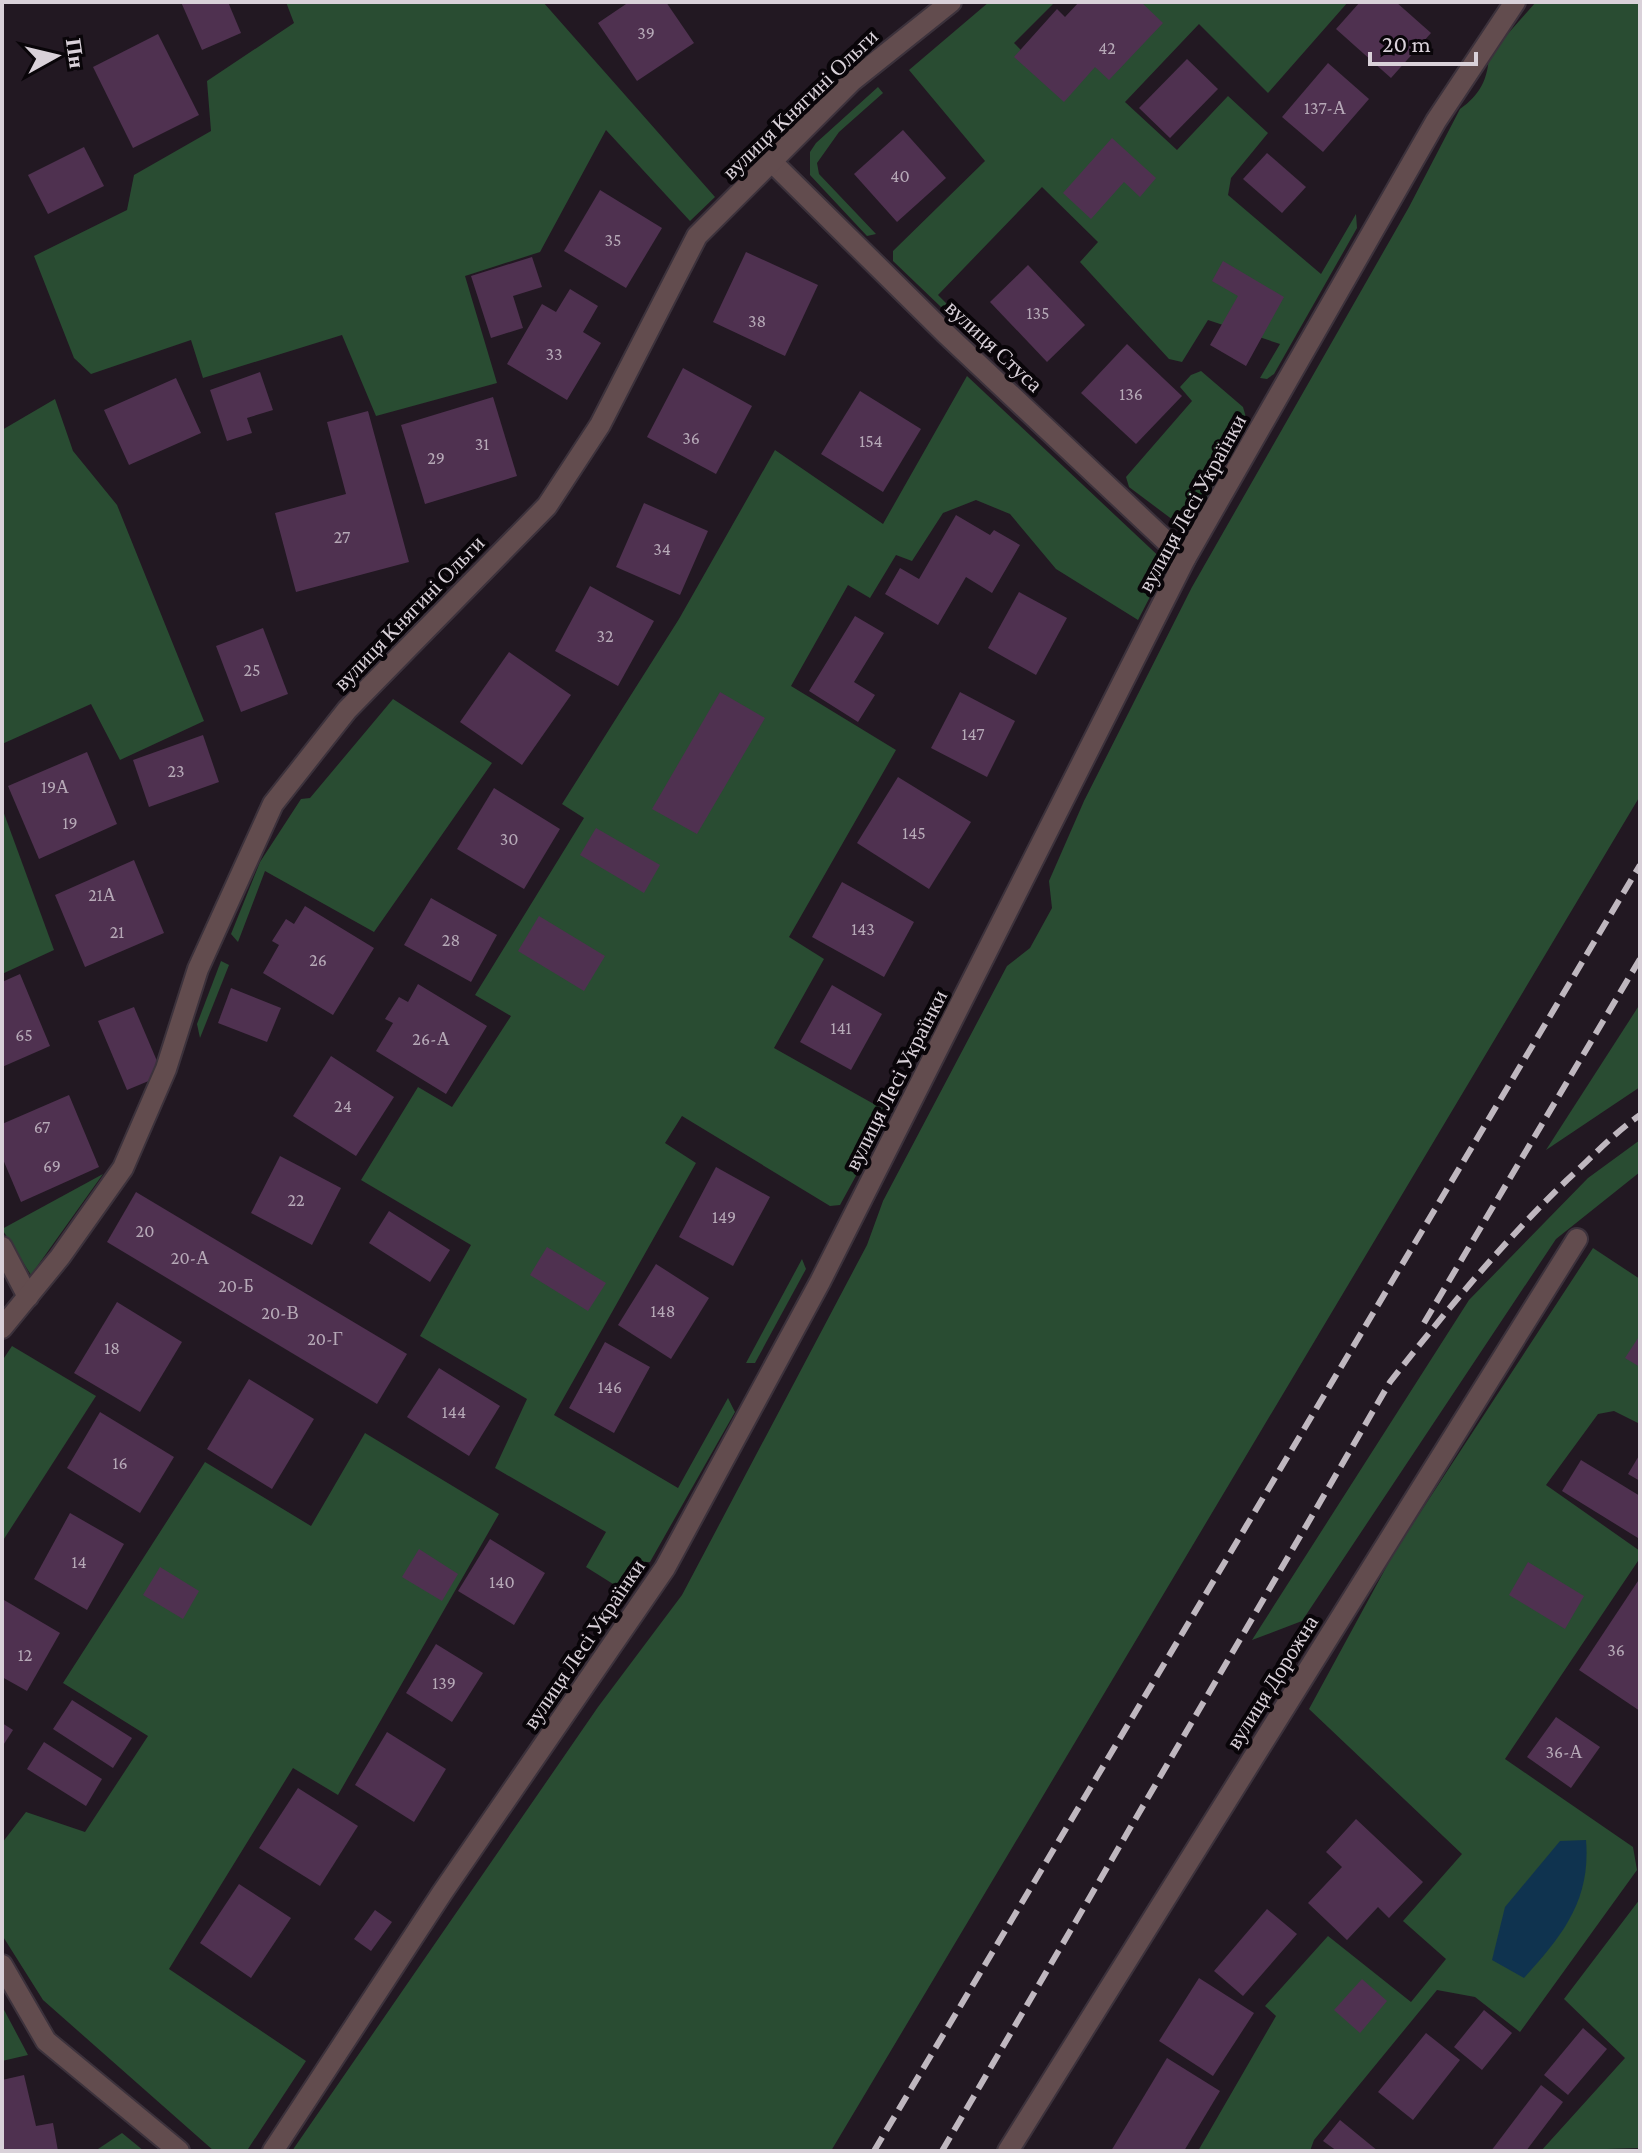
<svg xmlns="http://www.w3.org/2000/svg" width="1642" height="2153" font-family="'Crimson Pro',serif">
	<rect width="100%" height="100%" fill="#221822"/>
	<g fill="#294c32">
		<polygon points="286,2 543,2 715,197 690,221 606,130 540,252 465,276 497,383 376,416 342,335 203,378 191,340 91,374 74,358 34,256 127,210 134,175 211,131 207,81 294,23"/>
		<polygon points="989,2 1055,2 1014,43 1059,89 1145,2 1348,2 1268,93 1199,24 1125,102 1177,150 1228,96 1268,133 1231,178 1228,195 1321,274 1356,214 1357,228 1274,374 1267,379 1260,378 1280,344 1208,320 1182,362 1169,359 1080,262 1098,242 1042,187 938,295 949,306 941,307 893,261 893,251 985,161 909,70"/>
		<path d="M1536 2H1640V796L831 2151H292L598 1707 682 1595 867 1245 883 1201 1007 966 1030 948 1052 908 1049 881 1084 801 1192 587 1409 207 1460 109C1480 95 1488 79 1489 55Z"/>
		<polygon points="878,87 883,93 839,132 817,163 819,174 876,234 867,236 810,175 810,152 816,143"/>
		<polygon points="1201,371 1243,407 1247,421 1196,517 1173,520 1129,487 1126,477 1192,401 1180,387 1191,375"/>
		<polygon points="967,376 1167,564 1138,620 1056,569 1010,514 976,500 943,513 912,561 896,555 870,598 848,585 791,686 896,750 789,937 824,959 774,1048 881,1108 883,1106 887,1119 840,1205 830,1206 682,1116 665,1143 696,1163 554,1415 678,1488 728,1398 735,1412 650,1562 635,1563 621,1589 586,1567 606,1532 495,1468 527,1399 420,1336 471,1245 361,1180 418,1087 452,1107 511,1016 475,995 584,818 562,804 679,619 775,450 883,524"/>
		<polygon points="55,399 73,451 117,505 204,721 120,760 91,704 2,744 2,430"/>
		<polygon points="393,699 492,763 374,932 265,871 238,942 231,934 260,862 301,799 310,798"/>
		<polygon points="2,808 54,950 2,974"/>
		<polygon points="221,961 229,965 200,1038 197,1024"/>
		<polygon points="1640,1004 1640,1087 1546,1150"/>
		<polygon points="1640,1140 1640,1172 1556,1239 1302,1621 1252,1640 1469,1300 1588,1178"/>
		<polygon points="103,1174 31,1275 2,1229"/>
		<polygon points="1593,1248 1640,1279 1640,1424 1614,1411 1598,1414 1546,1485 1640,1551 1640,1558 1505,1759 1633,1847 1637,1870 1520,2032 1475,1997 1437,1990 1314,2140 1310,2151 1198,2151 1276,2016 1265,2006 1328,1936 1411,2002 1446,1959 1403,1921 1462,1854 1309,1709 1395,1551"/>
		<polygon points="802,1259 806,1269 755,1363 746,1363"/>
		<polygon points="12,1346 96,1396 2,1542 2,1361"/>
		<polygon points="365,1433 499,1514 338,1795 293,1768 169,1969 306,2061 248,2149 214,2151 43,2000 2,1935 2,1843 26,1812 85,1832 148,1736 63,1683 205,1462 311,1526"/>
		<polygon points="1640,1899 1640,2148 1541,2151 1625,2058 1564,1999"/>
		<polygon points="2,2006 28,2055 2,2061"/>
		<polygon points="122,2133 144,2151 95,2151"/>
	</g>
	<path fill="#0f334f" d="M1586 1840C1591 1900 1563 1935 1524 1978L1492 1960 1505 1907 1560 1841Z"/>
	<g fill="#4f3150">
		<polygon points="181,2 228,2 241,33 202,50"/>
		<polygon points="629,2 666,2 694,43 637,81 598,23"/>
		<polygon points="1079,2 1141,2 1163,23 1109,80 1095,67 1064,102 1014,57 1057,9 1065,17"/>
		<polygon points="1360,2 1396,2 1431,33 1391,78 1336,29"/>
		<polygon points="158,34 199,115 133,148 93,67"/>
		<polygon points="1187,59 1218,89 1170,138 1139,108"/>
		<polygon points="1328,63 1369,99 1323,152 1282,117"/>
		<polygon points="903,130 946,178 897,222 854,174"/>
		<polygon points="1112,138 1156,178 1140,197 1124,182 1091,219 1063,193"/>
		<polygon points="84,147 104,186 48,214 28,175"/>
		<polygon points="1267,153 1306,187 1282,213 1243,179"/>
		<polygon points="600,190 662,228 626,288 564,251"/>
		<polygon points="746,252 818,285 785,356 713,322"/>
		<polygon points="532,257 542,287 513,296 523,328 491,338 471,276"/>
		<polygon points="1223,261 1284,297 1246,366 1210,345 1238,296 1212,281"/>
		<polygon points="1028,265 1085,325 1047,362 990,302"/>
		<polygon points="570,289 598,306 583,332 601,343 567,400 507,364 542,304 556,312"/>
		<polygon points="1127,344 1182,396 1136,444 1081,393"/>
		<polygon points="683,368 752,406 716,474 647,437"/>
		<polygon points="260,372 273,410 247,418 252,433 227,441 210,390"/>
		<polygon points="176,378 201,433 129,465 104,410"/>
		<polygon points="860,391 921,429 883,492 821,454"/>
		<polygon points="493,397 517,476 425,504 401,425"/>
		<polygon points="368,411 409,562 296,592 275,513 346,494 327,422"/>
		<polygon points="644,503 708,531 680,595 616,567"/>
		<polygon points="956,515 990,535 994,530 1020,545 992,593 966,577 938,625 885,594 900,568 919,579"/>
		<polygon points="590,586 654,621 618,686 555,651"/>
		<polygon points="1019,592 1067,618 1036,675 988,648"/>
		<polygon points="855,616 884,633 854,682 875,695 858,722 809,691"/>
		<polygon points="263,628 288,694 241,712 216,646"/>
		<polygon points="509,652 571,695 522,765 460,722"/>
		<polygon points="720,692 765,718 697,834 652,809"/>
		<polygon points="960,692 1015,721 987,777 931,748"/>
		<polygon points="203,735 219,782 149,807 133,760"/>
		<polygon points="87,752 117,824 39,859 8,786"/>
		<polygon points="898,777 971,822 929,889 857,843"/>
		<polygon points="494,788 560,829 524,889 457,849"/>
		<polygon points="596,828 660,865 644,893 580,855"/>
		<polygon points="134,860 164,933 85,967 55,895"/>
		<polygon points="842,882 914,922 884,977 812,937"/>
		<polygon points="431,898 497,935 471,982 404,945"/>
		<polygon points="305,906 374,948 333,1015 263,973 279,945 272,941 286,919 294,924"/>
		<polygon points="539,916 605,956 584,991 518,951"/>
		<polygon points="20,974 50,1046 2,1067 2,982"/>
		<polygon points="418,984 487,1026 446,1094 376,1051 393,1023 385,1019 399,997 408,1002"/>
		<polygon points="832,985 882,1014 851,1070 800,1042"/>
		<polygon points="231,988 281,1008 267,1042 218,1023"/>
		<polygon points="134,1007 157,1061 151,1080 127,1090 98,1021"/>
		<polygon points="331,1056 394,1097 356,1156 293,1116"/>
		<polygon points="69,1095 99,1167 21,1202 2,1157 2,1124"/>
		<polygon points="280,1156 341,1188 312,1245 251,1213"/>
		<polygon points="716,1167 770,1197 733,1266 679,1237"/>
		<polygon points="136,1192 407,1354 377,1404 107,1242"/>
		<polygon points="389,1211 450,1250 430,1282 369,1243"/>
		<polygon points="547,1247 606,1283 588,1311 530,1275"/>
		<polygon points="656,1264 709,1298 671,1359 618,1325"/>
		<polygon points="117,1302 182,1342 140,1412 74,1373"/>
		<polygon points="1640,1335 1640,1367 1625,1358"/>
		<polygon points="605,1342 650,1367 614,1433 569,1408"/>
		<polygon points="439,1368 500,1406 469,1456 407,1417"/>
		<polygon points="249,1379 314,1419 272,1489 207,1449"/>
		<polygon points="100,1412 174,1457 140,1513 67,1468"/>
		<polygon points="1640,1454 1640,1481 1628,1474"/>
		<polygon points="1581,1460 1640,1496 1638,1538 1562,1491"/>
		<polygon points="70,1513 124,1544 87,1610 34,1579"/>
		<polygon points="490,1539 545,1573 514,1625 458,1591"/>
		<polygon points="419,1549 458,1574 442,1601 402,1577"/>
		<polygon points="1528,1562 1584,1596 1565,1629 1509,1595"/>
		<polygon points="160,1567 199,1591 183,1619 143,1595"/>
		<polygon points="1640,1578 1640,1711 1579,1670"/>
		<polygon points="4,1600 60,1633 27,1691 2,1677"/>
		<polygon points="436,1644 483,1673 452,1722 406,1693"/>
		<polygon points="72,1700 132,1738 113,1768 53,1729"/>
		<polygon points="1556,1717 1600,1747 1571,1788 1527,1757"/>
		<polygon points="2,1723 13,1730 2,1747"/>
		<polygon points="387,1732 446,1769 414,1822 355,1785"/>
		<polygon points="44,1742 102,1779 86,1806 27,1769"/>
		<polygon points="298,1788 358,1826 320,1886 259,1848"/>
		<polygon points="1356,1819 1423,1882 1389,1918 1378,1907 1347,1940 1308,1903 1342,1867 1326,1852"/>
		<polygon points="239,1884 291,1918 251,1978 200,1943"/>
		<polygon points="1267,1909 1297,1934 1243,1996 1214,1971"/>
		<polygon points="375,1910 392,1922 371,1951 354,1939"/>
		<polygon points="1199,1978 1254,2013 1213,2076 1159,2041"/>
		<polygon points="1362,1979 1387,2001 1360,2033 1334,2010"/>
		<polygon points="1484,2010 1512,2033 1482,2070 1454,2047"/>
		<polygon points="1583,2028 1607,2049 1568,2095 1544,2075"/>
		<polygon points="1426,2033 1460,2060 1413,2120 1378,2092"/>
		<polygon points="1167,2058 1220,2091 1184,2151 1111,2151"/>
		<polygon points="24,2075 36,2126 53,2123 58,2151 2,2151 2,2080"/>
		<polygon points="1541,2085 1563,2102 1526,2151 1491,2151"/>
		<polygon points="1340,2120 1378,2151 1337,2151 1323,2141"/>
	</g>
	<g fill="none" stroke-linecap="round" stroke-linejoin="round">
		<defs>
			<g id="minor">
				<polyline points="773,163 945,333 1185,559"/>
				<polyline points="2,1247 28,1297"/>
				<polyline points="2,1328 60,1257 123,1168 166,1069 198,969 273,804 347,710 547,506 600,425 697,236 852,81 951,2"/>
				<polyline points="2,1965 46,2041 179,2151"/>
				<polyline points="273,2151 442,1893 665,1568 820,1282 1185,559 1436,121 1515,2"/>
				<polyline points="1008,2151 1577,1239"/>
			</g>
		</defs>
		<use href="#minor" stroke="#3c323c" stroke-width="24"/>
		<use href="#minor" stroke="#624c4e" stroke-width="20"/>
		<g stroke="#bfb7bf" stroke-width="6" stroke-dasharray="16 8" stroke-linecap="butt">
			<polyline points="1424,1323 1640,959"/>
			<polyline points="874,2151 1640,865"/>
			<path d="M942 2151 1390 1382C1446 1311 1502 1243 1567 1180 1591 1158 1613 1134 1640 1115"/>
		</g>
	</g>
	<g text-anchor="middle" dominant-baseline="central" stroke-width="8" stroke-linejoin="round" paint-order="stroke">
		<g font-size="18" fill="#b6a9b7">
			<text x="646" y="33">39</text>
			<text x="1107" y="48">42</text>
			<text x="1325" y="108">137-А</text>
			<text x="900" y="176">40</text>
			<text x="613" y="240">35</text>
			<text x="1038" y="313">135</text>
			<text x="757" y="321">38</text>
			<text x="554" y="354">33</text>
			<text x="1131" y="394">136</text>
			<text x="691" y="438">36</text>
			<text x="871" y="441">154</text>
			<text x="482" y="444">31</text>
			<text x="436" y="458">29</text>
			<text x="342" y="537">27</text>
			<text x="662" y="549">34</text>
			<text x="605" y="636">32</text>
			<text x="252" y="670">25</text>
			<text x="973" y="734">147</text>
			<text x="176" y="771">23</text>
			<text x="55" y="787">19А</text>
			<text x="70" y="823">19</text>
			<text x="914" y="833">145</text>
			<text x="509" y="839">30</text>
			<text x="102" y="895">21А</text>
			<text x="863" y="929">143</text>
			<text x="117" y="932">21</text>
			<text x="451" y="940">28</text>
			<text x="318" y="960">26</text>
			<text x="841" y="1028">141</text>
			<text x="24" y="1035">65</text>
			<text x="431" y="1039">26-А</text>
			<text x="343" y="1106">24</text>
			<text x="42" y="1127">67</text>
			<text x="52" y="1166">69</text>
			<text x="296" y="1200">22</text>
			<text x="724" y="1217">149</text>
			<text x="145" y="1231">20</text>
			<text x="190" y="1258">20-А</text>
			<text x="236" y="1286">20-Б</text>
			<text x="663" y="1311">148</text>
			<text x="280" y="1313">20-В</text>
			<text x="325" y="1339">20-Г</text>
			<text x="112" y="1348">18</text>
			<text x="610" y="1387">146</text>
			<text x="454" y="1412">144</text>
			<text x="120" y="1463">16</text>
			<text x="79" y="1562">14</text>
			<text x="502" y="1582">140</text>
			<text x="1616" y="1650">36</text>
			<text x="25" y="1655">12</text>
			<text x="444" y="1683">139</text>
			<text x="1564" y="1752">36-А</text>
		</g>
		<g font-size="22" fill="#d9d1d9" stroke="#090509">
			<text transform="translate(800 104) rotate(-44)">вулиця Княгині Ольги</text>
			<text transform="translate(994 346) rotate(43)">вулиця Стуса</text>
			<text transform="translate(1192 503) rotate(-61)">вулиця Лесі Українки</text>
			<text transform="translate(409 613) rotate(-46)">вулиця Княгині Ольги</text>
			<text transform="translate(896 1080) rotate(-63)">вулиця Лесі Українки</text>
			<text transform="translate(584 1644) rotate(-56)">вулиця Лесі Українки</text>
			<text transform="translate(1272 1682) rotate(-58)">вулиця Дорожна</text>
		</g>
	</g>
	<rect width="1642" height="2153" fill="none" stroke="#d9d1d9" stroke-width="8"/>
	<g transform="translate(56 56) rotate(82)" stroke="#090509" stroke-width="6" paint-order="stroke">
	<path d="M0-6L14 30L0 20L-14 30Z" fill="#d9d1d9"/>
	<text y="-12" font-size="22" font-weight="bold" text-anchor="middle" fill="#d9d1d9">Пн</text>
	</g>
	<path d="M1370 52v12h106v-12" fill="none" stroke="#d9d1d9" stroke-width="4"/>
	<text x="1382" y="52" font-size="24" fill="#d9d1d9" stroke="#090509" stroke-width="6" paint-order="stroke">20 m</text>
</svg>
